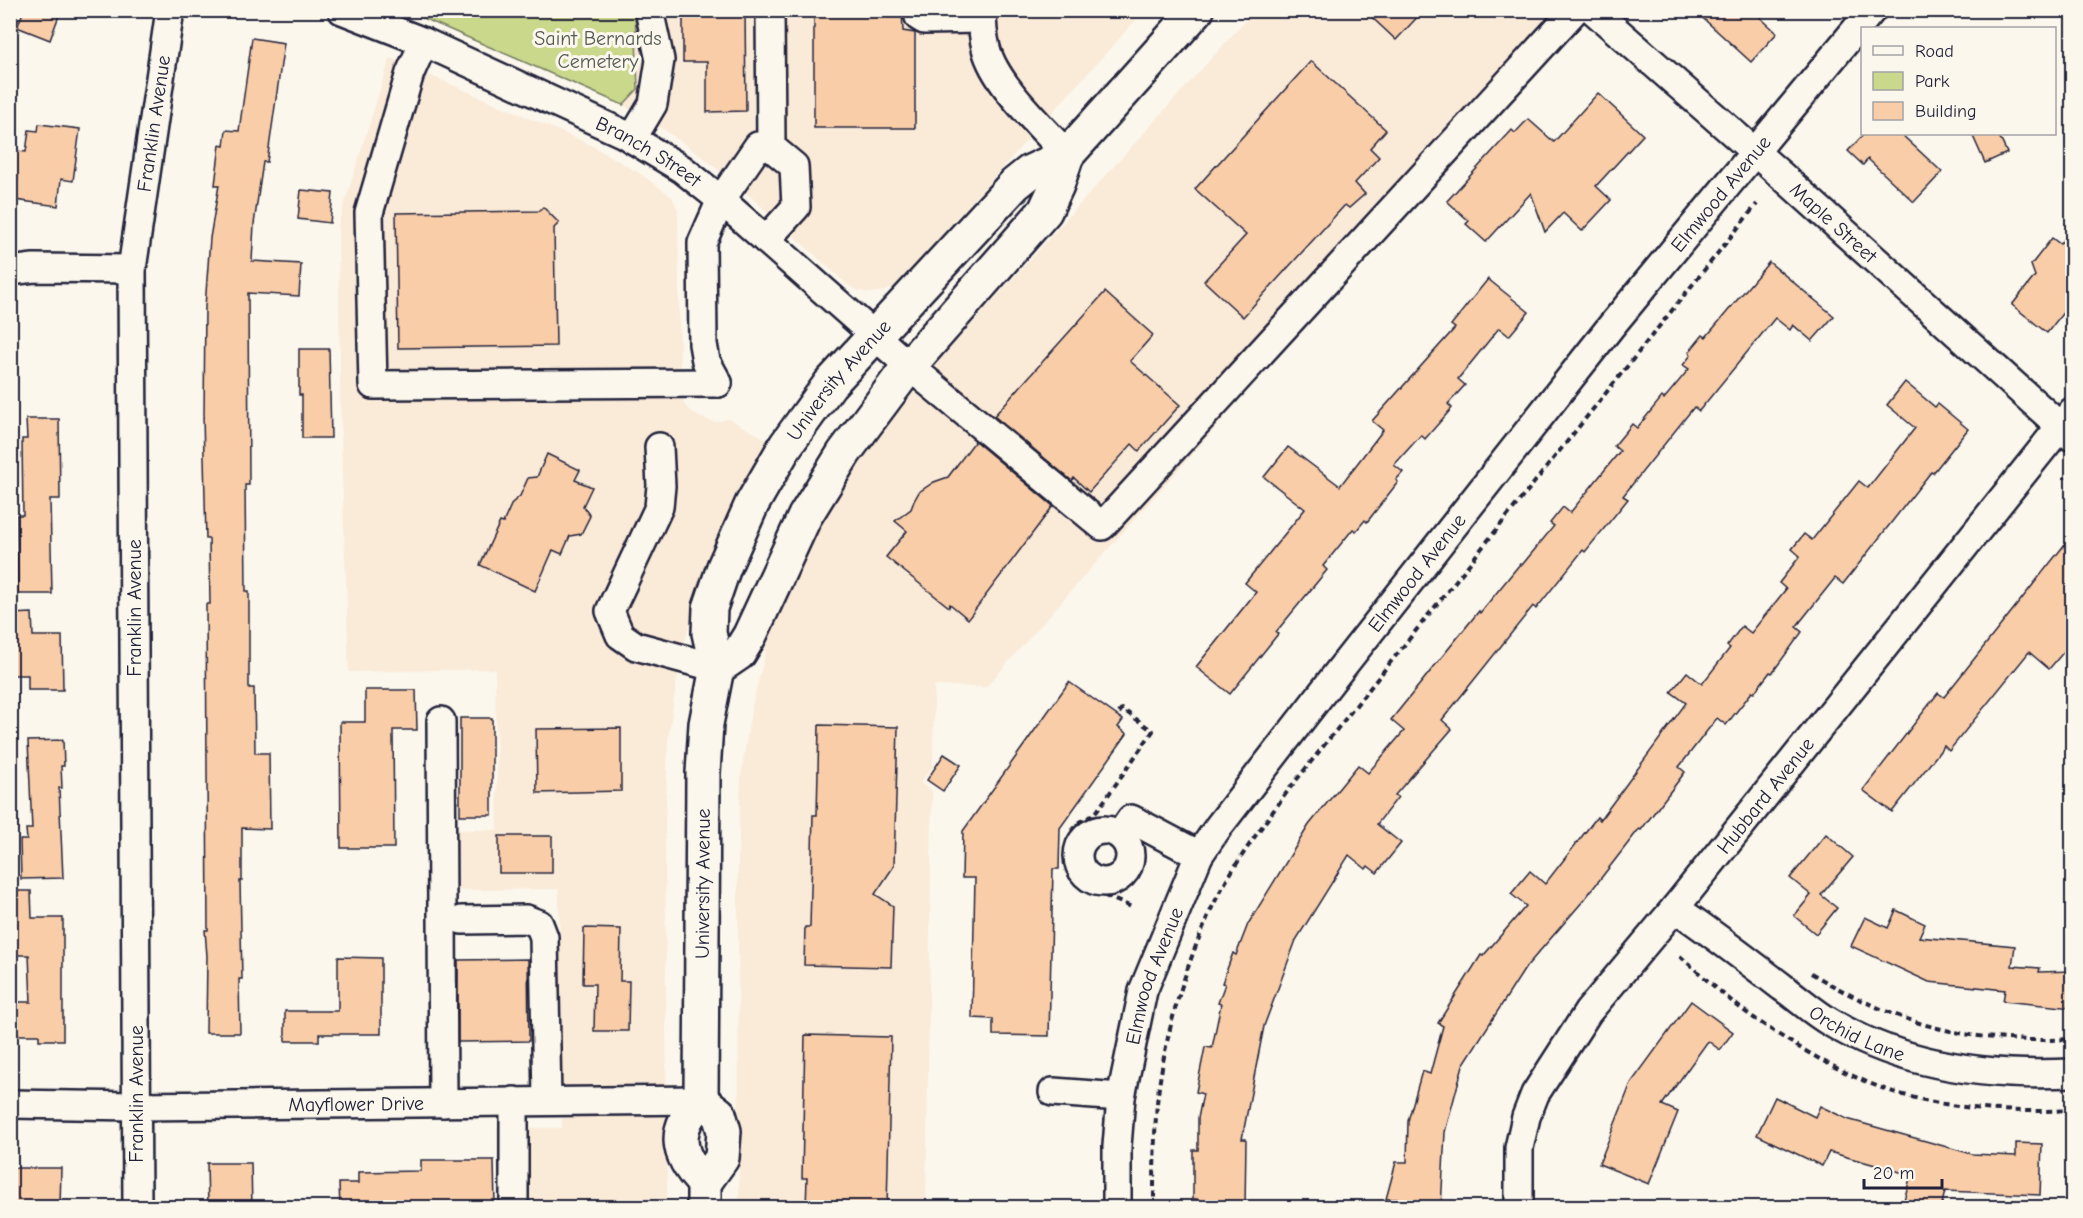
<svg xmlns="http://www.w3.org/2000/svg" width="2083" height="1218" font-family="'Comic Neue',sans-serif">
	<rect width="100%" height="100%" fill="#fbf7ec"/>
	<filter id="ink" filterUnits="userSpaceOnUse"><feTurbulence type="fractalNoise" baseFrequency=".0167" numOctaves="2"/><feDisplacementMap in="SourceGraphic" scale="12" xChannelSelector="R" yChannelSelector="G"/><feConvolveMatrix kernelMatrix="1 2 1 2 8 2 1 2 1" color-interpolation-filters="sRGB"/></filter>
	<g filter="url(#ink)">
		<g fill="#faead8">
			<polygon points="635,11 1144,11 895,286 885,291 870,293 859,291 848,285 751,197 703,157 653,122 623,105 638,89"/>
			<polygon points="1254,11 1552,11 1542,27 1416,201 986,687 934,686 933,766 920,783 932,791 926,1207 739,1208 738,861 741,777 751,710 766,651 776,617 812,532 881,425"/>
			<polygon points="390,58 589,144 639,173 672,197 678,210 680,385 683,402 688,409 699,417 714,422 729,419 771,442 704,580 686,637 676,684 668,739 665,828 667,1207 498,1207 497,1128 562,1128 559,889 455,890 454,830 498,830 495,669 349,672 341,436 338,225"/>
		</g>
		<polygon fill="#cad88b" stroke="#767d63" stroke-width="1.5" points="407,11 635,11 638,89 623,105"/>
		<g fill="#f9cda8" stroke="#22223b" stroke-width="1.5">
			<polygon points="24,10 61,10 50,40 17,27"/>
			<polygon points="683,10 745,10 746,111 707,112 707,62 683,62"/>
			<polygon points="814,10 902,10 903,31 915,33 915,128 814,128"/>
			<polygon points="1364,10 1424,10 1396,40"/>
			<polygon points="1694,10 1752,10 1777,33 1751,62"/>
			<polygon points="252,38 284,43 267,162 263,162 254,224 252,261 301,264 299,296 248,293 249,485 245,485 246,591 249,591 249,688 254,688 255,753 269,753 270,829 242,828 242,881 240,881 242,979 239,979 240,1033 206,1033 207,956 205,930 208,930 206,604 210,604 209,539 206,539 203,416 204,416 205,307 210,238 219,185 215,185 220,145 224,146 226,130 239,131"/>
			<polygon points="1311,61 1386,130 1370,148 1379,157 1355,183 1365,194 1349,208 1345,205 1243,317 1204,281 1246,235 1195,189"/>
			<polygon points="1598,93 1643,135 1596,186 1611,200 1582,231 1563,213 1545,232 1531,193 1486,242 1466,224 1469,221 1447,201 1512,130 1515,133 1528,119 1554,142"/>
			<polygon points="39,124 80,129 73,181 61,179 58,206 15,200 18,176 13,175 17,151 26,152 29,130 38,131"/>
			<polygon points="1864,134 1901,134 1942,172 1914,202 1868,159 1863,165 1848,151"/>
			<polygon points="1972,134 1998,134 2007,153 1985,163"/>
			<polygon points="301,190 333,193 330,223 298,219"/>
			<polygon points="543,207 559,223 554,228 556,346 398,348 396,213 539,211"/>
			<polygon points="2073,229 2073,300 2047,333 2012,305 2035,276 2031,265 2052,238 2060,244"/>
			<polygon points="1769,262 1834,316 1812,341 1793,325 1790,330 1775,318 1699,411 1694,407 1623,496 1628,499 1585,552 1583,550 1536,609 1533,606 1442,720 1452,729 1395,795 1398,797 1377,824 1401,843 1377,873 1368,866 1366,869 1349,855 1296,940 1264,1026 1242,1139 1246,1139 1245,1208 1197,1208 1197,1199 1193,1199 1193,1150 1198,1150 1198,1118 1203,1094 1196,1092 1205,1047 1212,1048 1221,1004 1218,1003 1225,984 1222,983 1233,953 1236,955 1248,924 1309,825 1358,765 1368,773 1404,731 1391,720 1479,611 1480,613 1520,564 1522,565 1554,526 1550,523 1563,507 1570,513 1620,451 1614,446 1632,424 1637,428 1662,397 1664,399 1689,369 1683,365 1691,355 1689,352 1703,335 1706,337"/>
			<polygon points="1488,279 1529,312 1509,336 1499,328 1458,379 1465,385 1448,404 1452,408 1425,439 1421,435 1394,465 1403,472 1396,480 1398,482 1367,522 1365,520 1356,531 1353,529 1323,566 1327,570 1276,632 1278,634 1230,694 1196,667 1256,592 1245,583 1305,509 1264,477 1288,447 1340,486 1383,430 1372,421 1455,328 1451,325"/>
			<polygon points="1105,292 1153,335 1130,361 1180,405 1139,451 1132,444 1089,492 1074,478 1072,481 994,416"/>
			<polygon points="299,349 329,349 331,438 302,438 302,395 299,395"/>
			<polygon points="1905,382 1935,407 1938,404 1968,429 1933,473 1931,472 1843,584 1835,578 1796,627 1802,632 1772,673 1770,672 1754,693 1752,692 1726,725 1717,718 1679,767 1685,772 1641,830 1639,829 1584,900 1526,967 1463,1065 1445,1132 1441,1208 1397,1208 1397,1199 1386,1199 1396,1162 1407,1162 1408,1121 1422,1071 1430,1074 1443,1026 1438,1023 1481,955 1483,956 1526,906 1511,894 1530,871 1545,884 1597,817 1600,820 1686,703 1671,692 1687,672 1702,684 1730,648 1727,646 1742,626 1751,633 1786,589 1779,583 1800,556 1792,549 1804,534 1812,540 1859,481 1868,488 1915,428 1887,405"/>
			<polygon points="26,419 59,419 60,499 50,499 52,594 18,594 17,515 23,515 22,439 27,439"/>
			<polygon points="975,441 1053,506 968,619 950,604 949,607 886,557 907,531 895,521 911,509 914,501 919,492 934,482 948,477"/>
			<polygon points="547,454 580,470 575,480 592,487 583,506 590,516 581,534 570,536 562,554 553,550 535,591 480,565 500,522 503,523 512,503 520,496 528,478 537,477"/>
			<polygon points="2073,534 2073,641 2049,669 2029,652 1949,751 1944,746 1892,812 1863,790 1938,693 1944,697"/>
			<polygon points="32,613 33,636 62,636 63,690 28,690 28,675 10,675 10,614"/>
			<polygon points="1069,682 1123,720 1118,727 1127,734 1060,828 1059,869 1053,869 1049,1036 993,1035 993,1019 972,1018 975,878 962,878 963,831"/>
			<polygon points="365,690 416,690 417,730 393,730 394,848 341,848 340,722 365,722"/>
			<rect x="460" y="718" width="32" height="97"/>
			<polygon points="819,725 898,727 894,866 875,894 893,906 891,967 804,965 805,927 810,927 813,815 817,815"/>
			<polygon points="621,728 621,791 537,793 536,729"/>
			<polygon points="63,740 64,766 61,766 62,788 59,788 63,878 21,879 20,840 27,840 26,829 32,829 28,741"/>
			<polygon points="944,754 961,765 943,791 927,780"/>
			<polygon points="1826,834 1853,857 1821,895 1837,908 1816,934 1794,916 1811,895 1790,878"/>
			<rect x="499" y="836" width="53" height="37"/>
			<polygon points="10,891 31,891 32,918 63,918 63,1040 39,1040 39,1035 18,1035 17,1030 10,1030 10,1002 31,1002 29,955 10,955"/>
			<polygon points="1896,910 1925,924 1919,937 2015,946 2012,966 2040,968 2039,972 2073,971 2073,1008 2003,1001 2005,990 1929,982 1851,946 1865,917 1888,928"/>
			<polygon points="584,928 621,929 620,981 629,981 628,1031 594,1031 595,984 583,984"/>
			<polygon points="338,957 381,958 381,1034 319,1034 319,1041 285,1041 285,1011 338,1011"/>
			<polygon points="528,959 529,1041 458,1042 458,960"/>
			<polygon points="1691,1001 1733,1032 1720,1050 1708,1041 1662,1105 1678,1112 1649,1184 1599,1164 1631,1083"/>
			<polygon points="805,1035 891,1037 887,1208 806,1208 807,1178 802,1178"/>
			<polygon points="1775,1097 1815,1117 1820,1106 1847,1119 1972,1154 2016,1156 2016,1143 2042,1144 2040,1195 1945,1191 1941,1208 1930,1208 1904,1200 1911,1175 1829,1152 1822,1166 1757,1135"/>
			<polygon points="421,1160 494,1160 495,1208 340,1208 339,1183 358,1183 358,1172 421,1171"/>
			<polygon points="207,1163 251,1163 252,1208 208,1208"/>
			<polygon points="13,1168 61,1168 60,1207 10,1207 10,1177 13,1177"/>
		</g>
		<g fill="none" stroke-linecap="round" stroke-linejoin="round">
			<defs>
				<g id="minor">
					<path id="s1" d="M342 10 424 42 624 134 682 169 721 200 909 366 1102 526 1575 10"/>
					<polyline points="770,10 771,147"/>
					<polyline points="917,10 919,17 924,20 982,19"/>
					<path d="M982 10C982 23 983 36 986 48 994 83 1042 127 1067 155"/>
					<path id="s2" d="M1593 10 1781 175 2072 437"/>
					<polyline points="424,42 410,73 369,213 373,385 718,383"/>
					<polyline points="632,139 653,104 660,60 649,10"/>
					<polyline points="10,271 34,268 132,269"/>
					<polyline points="718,383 706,361 703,344 702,243 721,200 758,146 771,147 794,166 796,207 766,240"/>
					<polyline points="659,447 661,486 659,507 610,611 620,635 636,646 717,668"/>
					<polyline points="441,721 443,1103"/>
					<circle cx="1104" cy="856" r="26"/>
					<polyline points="1120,835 1131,819 1199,855"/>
					<path id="s3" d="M1675 908C1712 933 1747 960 1782 987 1798 998 1813 1012 1830 1022 1902 1066 1990 1077 2072 1073"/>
					<polyline points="462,920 526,919 539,924 544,937 547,1101"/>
					<polyline points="1053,1092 1121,1097"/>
					<polyline points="514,1101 514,1208"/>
					<path id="s4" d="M10 1104 136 1106 701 1100"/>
					<path id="s5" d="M137 1208 132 269 170 10"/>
					<path id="s6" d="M1117 1208V1146L1121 1097 1143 991 1199 855 1219 826 1339 671 1612 325 1872 10"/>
					<path id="s7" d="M1519 1208V1148L1526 1117 1535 1094 1588 1012 1675 908 2072 412"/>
				</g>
				<g id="major">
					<polyline points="717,668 739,653 750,635 805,516 844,453 909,366 1045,211 1057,185 1067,155"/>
					<polyline points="701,1100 719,1114 724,1131 722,1158 704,1183 704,1208"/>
					<path id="s8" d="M704 1183C676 1155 672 1129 701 1100L703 773 706 724 717 668 709 633 710 608 724 567 752 504 786 445 830 384 1015 184 1030 172 1067 155 1197 10"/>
				</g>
			</defs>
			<use href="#minor" stroke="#22223b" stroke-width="32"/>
			<use href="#major" stroke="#22223b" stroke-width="38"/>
			<g stroke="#22223b" stroke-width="4" stroke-dasharray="6 4.5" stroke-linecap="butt">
				<polyline points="2064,477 2064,479"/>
				<polyline points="1119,713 1122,709 1153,731 1095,814 1080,822 1071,832 1064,855 1069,876 1078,885 1134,908"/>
				<path d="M1680 956C1704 977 1728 1000 1754 1018 1795 1047 1852 1080 1900 1094 1956 1110 2015 1113 2072 1110"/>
				<path d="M1811 973C1898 1025 1971 1045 2072 1039"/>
				<path d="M1154 1208C1154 1173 1154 1138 1157 1103 1164 1038 1183 973 1209 914 1230 868 1261 828 1290 788L1757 204"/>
			</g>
			<use href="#minor" stroke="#fbf7ec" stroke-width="27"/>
			<use href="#major" stroke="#fbf7ec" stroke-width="33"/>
		</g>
	</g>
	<g text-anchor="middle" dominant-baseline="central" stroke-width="6" stroke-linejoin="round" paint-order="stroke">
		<g font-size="20" fill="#545953" stroke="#fbf7ec">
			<text x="598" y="38">Saint Bernards<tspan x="598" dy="23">Cemetery</tspan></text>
		</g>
		<g font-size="20" fill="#22223b" stroke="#fbf7ec">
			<text stroke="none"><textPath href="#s5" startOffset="1086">Franklin Avenue</textPath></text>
			<text stroke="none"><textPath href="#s1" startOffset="338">Branch Street</textPath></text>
			<text stroke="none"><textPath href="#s6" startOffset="1209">Elmwood Avenue</textPath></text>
			<text stroke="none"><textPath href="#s2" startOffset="321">Maple Street</textPath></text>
			<text stroke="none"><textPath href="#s8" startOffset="854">University Avenue</textPath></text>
			<text stroke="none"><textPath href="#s6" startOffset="723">Elmwood Avenue</textPath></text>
			<text transform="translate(134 608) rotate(-90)">Franklin Avenue</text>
			<text stroke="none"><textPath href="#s7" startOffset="494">Hubbard Avenue</textPath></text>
			<text stroke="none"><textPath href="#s8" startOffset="312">University Avenue</textPath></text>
			<text stroke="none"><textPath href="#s6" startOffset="237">Elmwood Avenue</textPath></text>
			<text stroke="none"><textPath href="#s3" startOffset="222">Orchid Lane</textPath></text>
			<text transform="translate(136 1094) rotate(-90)">Franklin Avenue</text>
			<text stroke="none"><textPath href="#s4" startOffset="346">Mayflower Drive</textPath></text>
		</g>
	</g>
	<rect width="2083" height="1218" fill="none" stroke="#fbf7ec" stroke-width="36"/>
	<rect x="18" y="18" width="2047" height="1182" fill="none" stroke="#22223b" stroke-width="2" filter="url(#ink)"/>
	<rect x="1861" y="27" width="195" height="108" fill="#fbf7ec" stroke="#a4a2a5" stroke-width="1.5"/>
	<rect x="1873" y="46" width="30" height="9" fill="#fbf7ec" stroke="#a4a2a5" stroke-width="1.5"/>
	<text x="1915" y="57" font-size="18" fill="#22223b">Road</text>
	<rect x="1873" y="72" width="30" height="18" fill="#cad88b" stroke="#a4a2a5" stroke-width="1.5"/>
	<text x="1915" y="87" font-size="18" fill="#22223b">Park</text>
	<rect x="1873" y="102" width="30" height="18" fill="#f9cda8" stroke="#a4a2a5" stroke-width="1.5"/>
	<text x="1915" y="117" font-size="18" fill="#22223b">Building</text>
	<path d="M1864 1179v9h78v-9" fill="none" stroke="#22223b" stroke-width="3"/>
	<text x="1873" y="1179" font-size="18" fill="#22223b" stroke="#fbf7ec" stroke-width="4.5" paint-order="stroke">20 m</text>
</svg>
